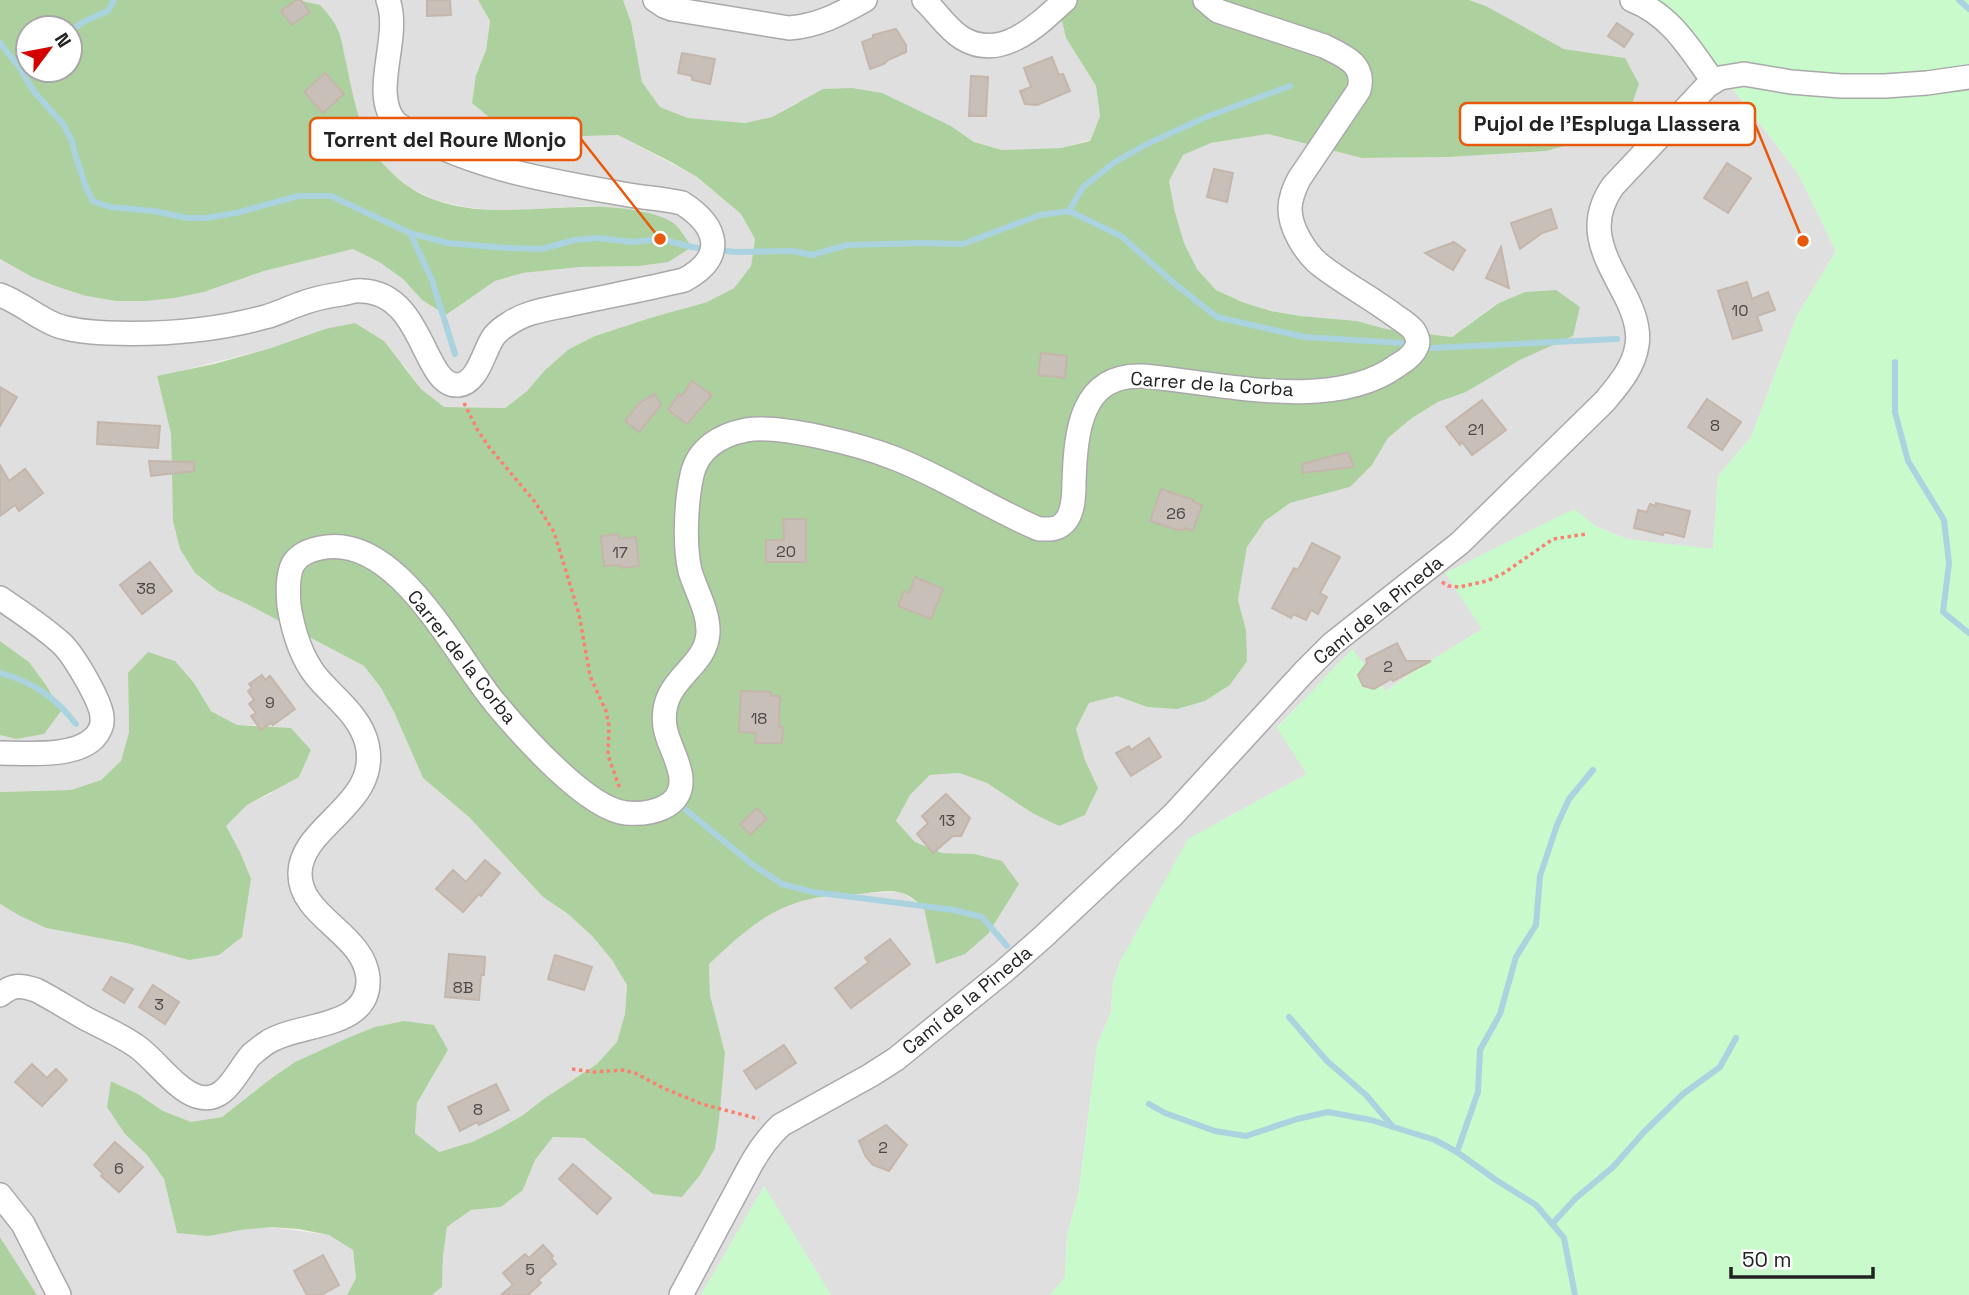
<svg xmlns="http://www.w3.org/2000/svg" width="1969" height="1295" font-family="'Space Grotesk',sans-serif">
	<rect width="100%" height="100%" fill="#f2efe9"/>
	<g fill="#e0dfdf">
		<polygon points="297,0 478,0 490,21 486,50 476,75 495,122 552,137 618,135 697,177 741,214 755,239 751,266 734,288 707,302 650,318 595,336 569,349 545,370 527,391 505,408 444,407 421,389 403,364 325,329 271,348 157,377 171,434 172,493 180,549 195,573 218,591 247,604 364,666 381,688 394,712 423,778 469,817 543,897 568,914 593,937 612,960 627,985 625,1014 617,1043 597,1064 545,1098 523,1115 499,1129 472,1142 439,1152 415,1133 417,1103 448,1050 375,1027 295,1062 269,1080 222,1117 191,1123 163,1111 138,1094 112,1081 125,1134 147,1155 164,1179 177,1233 271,1227 329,1235 353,1250 356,1278 347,1295 37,1295 0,1237 0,904 20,916 46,928 131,944 160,951 240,852 225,826 247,805 272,793 264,725 237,725 211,711 194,683 128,673 129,732 121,761 101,780 71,790 0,792 0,735 16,739 61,711 46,685 29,662 0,641 0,259 32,277 58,287 86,296 116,301 146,301 175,298 204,292 264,271 353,249 379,262 403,279 422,300 446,315 495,281 523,273 580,267 640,266 645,211 589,206 497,211 465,207 435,200 409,187 387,169 370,144 358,117 337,27"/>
		<polygon points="623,0 1057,0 1066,38 1096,86 1100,116 1090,140 1061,148 1002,150 974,142 951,126 798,102 772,117 745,124 688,118 660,107 642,82 631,22"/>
		<polygon points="1469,0 1640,0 1719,71 1798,173 1836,251 1797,316 1751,437 1718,476 1713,550 1627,539 1597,527 1483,629 1415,670 1386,691 1352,650 1277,727 1307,774 1220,821 1152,906 1120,962 1113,983 1111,1012 1097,1045 1079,1191 1067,1236 1065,1277 1050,1295 831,1295 764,1187 701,1295 432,1295 442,1287 443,1256 447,1227 471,1210 501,1207 523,1190 535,1160 553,1137 584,1138 631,1177 715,1149 725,1053 710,995 709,964 755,923 780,908 807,898 836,894 901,892 925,908 974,854 942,853 915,842 896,821 910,795 930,775 959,773 987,783 1034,814 1098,788 1085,760 1076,729 1089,703 1117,696 1147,707 1205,701 1230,685 1246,661 1246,630 1238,600 1247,547 1265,521 1290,503 1350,487 1372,465 1388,438 1412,418 1438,402 1466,392 1520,360 1573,336 1497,303 1452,337 1386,329 1357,321 1300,316 1271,311 1242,302 1216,290 1197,269 1184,243 1175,212 1169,181 1183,155 1211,143 1268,134 1362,158 1451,157 1546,151 1576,143 1601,130 1625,58 1564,49 1486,6"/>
	</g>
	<g fill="#add19e" fill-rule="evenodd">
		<path d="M0 0H297L320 5C326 12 332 18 336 26 342 36 343 51 346 62 354 99 360 140 388 169 451 236 548 198 627 209 641 211 659 214 672 222 680 227 686 240 692 247L668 262 639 266 580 267 523 273 495 281 446 315 422 300 403 279 379 262 353 249 264 271 204 292 175 298 146 301H116L86 296 58 287 32 277 0 259ZM28 28H70V70H28Z"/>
		<path d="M478 0H623L631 22 642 82 660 107 688 118 745 123 772 117 823 89 852 88 882 93 951 126 974 142 1002 150 1061 148 1090 141 1100 116 1096 86 1066 38 1057 0H1469L1486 6 1564 49 1625 58 1639 84 1629 112 1601 130 1576 143 1546 151 1450 157 1362 158 1268 134 1211 143 1183 155 1169 181 1175 212 1184 243 1197 269 1216 290 1242 302 1271 311 1300 316 1357 321 1386 329 1452 337 1497 304 1525 292 1556 290 1580 307 1573 336 1520 360 1466 392 1438 402 1412 418 1388 438 1372 465 1350 487 1290 503 1265 521 1247 547 1238 600 1246 630 1247 661 1230 685 1205 701 1177 709 1147 707 1117 696 1089 703 1076 729 1085 760 1098 788 1085 815 1059 826 1034 814 987 783 959 773 930 775 910 795 896 821 915 842 942 853 974 854 1002 861 1019 884 988 934 965 954 936 964 924 908C918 903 910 895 902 893 893 889 870 893 859 894 786 895 760 916 709 964L710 995 725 1053 719 1120 715 1149 700 1175 682 1197 653 1194 584 1138 553 1137 535 1160 523 1190 501 1207 471 1210 447 1227 443 1256 442 1287 432 1295H347L356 1278 353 1250 329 1235 299 1229 271 1227 240 1230 209 1236 177 1233 164 1179 147 1155 125 1134 107 1107 111 1081 138 1094 163 1111 191 1122 222 1117 269 1080 295 1062 350 1037 375 1027 404 1021 434 1025 448 1050 417 1103 415 1133 439 1152 472 1142 499 1129 523 1115 545 1098 597 1064 617 1042 625 1014 627 985 612 960 593 937 568 914 543 897 469 817 423 778 394 712 381 688 364 666 247 604 218 591 195 573 180 549 173 521 171 434 157 376 214 364 271 348 325 329 355 323 384 341 421 389 444 407 505 408 527 391 545 370 569 349 595 336 650 318 707 302 734 288 751 266 755 239 741 214 697 177 671 162 618 135 552 137 523 130 495 122 472 103 476 75 486 50 490 21Z"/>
		<polygon points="0,641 29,662 46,685 61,711 44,734 16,739 0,735"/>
		<polygon points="148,652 175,661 194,683 211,711 237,725 291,728 311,750 299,777 247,805 226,826 240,852 251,879 242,937 219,955 189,960 131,944 46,928 20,916 0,904 0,792 71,790 101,780 121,761 129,732 128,673"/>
		<polygon points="0,1237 37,1295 0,1295"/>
	</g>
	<g fill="#c8facc">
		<polygon points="1640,0 1969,0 1969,1295 1050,1295 1065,1277 1067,1236 1079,1191 1097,1045 1111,1012 1113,983 1120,962 1188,839 1307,774 1277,728 1352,649 1386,691 1415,670 1482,629 1445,573 1574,509 1597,527 1627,539 1713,549 1718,476 1751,437 1797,316 1836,251 1798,173 1719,71"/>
		<polygon points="764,1186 831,1295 701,1295"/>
	</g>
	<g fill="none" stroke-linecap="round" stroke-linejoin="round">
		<g stroke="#aad3df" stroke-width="6">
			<polyline points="1959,0 1969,9"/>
			<polyline points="70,31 85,21 108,11 114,0"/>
			<polyline points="0,43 19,67 35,93 63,124 72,141 75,154 86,187 93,201 110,207 154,211 187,218 206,218 236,213 298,196 331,196 410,233 448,243 506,248 541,249 575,240 598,238 633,242 660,239 692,247 707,249"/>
			<polyline points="14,61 28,53"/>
			<polyline points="1069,211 1083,187 1115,162 1147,144 1206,117 1290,86"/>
			<polyline points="410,233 432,280 455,354"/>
			<polyline points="717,250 736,252 793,251 812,255 847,245 923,243 963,244 1040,215 1069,211 1121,236 1175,284 1217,317 1304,337 1402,343"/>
			<polyline points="1431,348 1617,339"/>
			<polyline points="1895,362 1895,412 1908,461 1944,520 1949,563 1943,612 1969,633"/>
			<path d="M0 673C33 682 55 697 76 724"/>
			<polyline points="686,810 753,865 782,884 813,892 954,910 982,917 1007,946"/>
			<polyline points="1289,1017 1327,1061 1366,1095 1393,1127"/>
			<polyline points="1149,1104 1165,1113 1215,1131 1246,1136 1297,1119 1328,1112 1371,1120 1435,1140 1457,1152 1496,1180 1536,1205 1564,1238 1575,1295"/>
			<polyline points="1457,1152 1478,1092 1480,1050 1500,1014 1516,957 1536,925 1540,876 1557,825 1569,799 1593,770"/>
			<polyline points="1552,1224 1576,1198 1613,1167 1644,1132 1683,1094 1720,1067 1736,1038"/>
		</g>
	</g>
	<g fill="#c7bfb8" stroke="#c4b6ab" stroke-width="2">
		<polygon points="296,0 301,0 310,12 292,25 281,11"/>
		<polygon points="427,0 450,0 451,15 427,16"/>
		<polygon points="1617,23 1633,34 1624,47 1608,36"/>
		<polygon points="896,29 906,45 906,52 888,60 884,64 870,69 862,42 873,38 873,35"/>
		<polygon points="682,53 715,59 710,84 692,80 692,76 678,73"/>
		<polygon points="1052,57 1059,75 1063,74 1070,91 1037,105 1025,104 1020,91 1031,87 1024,68"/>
		<polygon points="325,73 344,94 323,113 304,92"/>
		<polygon points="971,76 988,77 986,116 969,116"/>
		<polygon points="1727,163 1751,178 1728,213 1704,198"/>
		<polygon points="1214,169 1233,173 1227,202 1207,197"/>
		<polygon points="1551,209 1557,228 1542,233 1520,249 1511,223"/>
		<polygon points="1454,242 1465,250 1453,270 1425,253"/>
		<polygon points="1501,247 1509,288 1486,278"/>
		<polygon points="1747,282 1752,299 1768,292 1775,310 1757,316 1762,330 1733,339 1718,291"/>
		<polygon points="1041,353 1067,356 1065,378 1038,375"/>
		<polygon points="692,381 712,395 687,424 668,410 679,394 682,396"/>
		<polygon points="0,387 17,397 0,426"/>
		<polygon points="655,394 661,405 639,432 625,421 639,403"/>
		<polygon points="1707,399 1741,422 1722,450 1688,427"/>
		<polygon points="1482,400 1506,430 1472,455 1462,442 1460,445 1446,427"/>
		<polygon points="98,422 160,426 158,448 97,444"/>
		<polygon points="1348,452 1354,467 1303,473 1302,464"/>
		<polygon points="149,461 194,462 194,471 151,476"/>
		<polygon points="0,465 9,481 25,469 43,493 19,511 15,505 0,516"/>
		<polygon points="1161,489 1194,500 1193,502 1202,505 1193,531 1185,528 1184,530 1177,530 1150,521"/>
		<polygon points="1656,503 1690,511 1684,537 1664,532 1663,535 1634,528 1638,510 1647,512 1650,504 1656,506"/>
		<polygon points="783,519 806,519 806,562 766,562 766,540 784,540"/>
		<polygon points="619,534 619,539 636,537 639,566 621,568 621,565 604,566 601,536"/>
		<polygon points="1312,543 1340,557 1320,593 1327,597 1318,614 1311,610 1306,620 1293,614 1291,618 1272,608 1294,568 1298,570"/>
		<polygon points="150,562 172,591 142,614 120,585"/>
		<polygon points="915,577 943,589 931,619 898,606 904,591 909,593"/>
		<polygon points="1397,643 1406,661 1431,661 1393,681 1391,679 1374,689 1363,686 1358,675 1367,663 1366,659"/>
		<polygon points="262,675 265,680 270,676 295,709 273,725 271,723 261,730 251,716 256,713 249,704 254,700 248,691 252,688 249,684"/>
		<polygon points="741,691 771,692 771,696 780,696 779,727 783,727 782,743 755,743 756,733 739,732"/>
		<polygon points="1149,738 1161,757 1131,776 1116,753 1129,746 1131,750"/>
		<polygon points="946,794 970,818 961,836 953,836 933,853 917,834 928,823 922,816"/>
		<polygon points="757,808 767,819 750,835 740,824"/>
		<polygon points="485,860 500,873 481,896 479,894 463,912 436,889 453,870 466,882"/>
		<polygon points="890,939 910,964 851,1008 835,988 869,962 865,958"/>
		<polygon points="449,954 485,957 484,975 481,975 479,1000 445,997"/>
		<polygon points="555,955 592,967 584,990 548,979"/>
		<polygon points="111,977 133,989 124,1003 103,990"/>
		<polygon points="153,985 179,1002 165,1024 139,1007"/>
		<polygon points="784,1045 796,1063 756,1089 744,1071"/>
		<polygon points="32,1064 47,1078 56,1069 67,1080 42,1106 15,1082"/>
		<polygon points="496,1084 509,1110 479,1125 477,1122 460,1131 448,1107"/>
		<polygon points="886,1125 907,1145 889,1171 873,1165 866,1157 859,1141"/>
		<polygon points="115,1142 143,1167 119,1192 101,1176 103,1174 94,1165"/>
		<polygon points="573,1164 611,1198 597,1214 559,1179"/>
		<polygon points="543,1245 553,1256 551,1258 556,1264 538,1280 541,1283 528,1295 501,1295 513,1285 503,1273 525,1254 529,1258"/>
		<polygon points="323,1255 339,1285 321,1295 307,1295 294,1271"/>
	</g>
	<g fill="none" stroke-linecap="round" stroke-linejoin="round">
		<defs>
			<g id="street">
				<path d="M655 0 664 6 672 9 789 28C818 26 840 14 865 0"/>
				<path d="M924 0C937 12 947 29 962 38 1001 62 1038 25 1065 0"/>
				<path d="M1632 0C1671 15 1690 49 1713 81"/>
				<path d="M0 295C20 302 36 317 56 325 72 331 91 332 108 333 162 335 213 331 265 317 277 314 288 308 300 304 313 299 327 296 341 294 348 293 355 290 362 291 424 293 423 387 458 385 479 383 484 349 494 336 498 331 505 326 510 323 528 311 550 309 571 304 608 296 647 289 684 280 727 257 718 226 682 203 665 199 647 198 629 195 550 181 464 168 396 123 369 93 402 38 388 0"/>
				<path d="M0 598C21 612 42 626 61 643 73 654 102 702 102 718 103 725 99 733 94 738 74 758 27 753 0 753"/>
				<path d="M0 995C13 984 21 985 36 990 52 998 67 1008 83 1017 101 1027 122 1035 139 1048 157 1062 176 1089 196 1096 225 1106 236 1072 251 1055 256 1051 263 1045 268 1042 299 1022 371 1030 368 978 364 933 299 917 300 873 301 825 381 804 367 744 360 715 334 698 316 676 301 657 293 630 289 606 288 593 287 576 293 564 299 554 310 550 320 548 397 531 455 656 496 704 521 734 587 809 626 813 650 815 683 808 681 779 680 761 668 745 665 727 658 679 706 670 708 633 709 612 696 591 690 571 684 545 686 501 692 475 698 448 721 435 746 430 780 424 861 445 894 458 944 477 989 508 1039 529 1046 529 1054 530 1060 526 1074 518 1074 495 1074 481 1076 432 1080 373 1144 376 1218 383 1334 413 1398 365 1405 361 1414 354 1417 346 1419 342 1417 336 1414 331 1410 325 1401 320 1394 315 1370 297 1343 283 1319 264 1305 252 1290 228 1290 209 1290 198 1294 189 1299 179L1359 90C1366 64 1344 56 1324 46L1218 11 1205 0"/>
				<polyline points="0,1195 23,1224 59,1295"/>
				<path d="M681 1295 749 1168C758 1151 767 1138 781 1125L871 1075 896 1059 1003 972 1043 937 1173 815 1304 672 1332 644 1460 543 1605 401C1619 384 1634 367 1637 345 1640 328 1633 311 1626 297 1606 258 1584 227 1613 186L1707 86 1720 78 1744 74 1791 82 1841 86H1885L1927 83 1969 77"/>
			</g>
		</defs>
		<use href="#street" stroke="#a9a9a9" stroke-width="26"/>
		<g stroke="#fa8072" stroke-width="3.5" stroke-dasharray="3.5 3.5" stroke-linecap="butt">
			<polyline points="464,403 477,429 489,447 535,502 554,532 579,614 590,676 606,711 609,726 608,755 620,789"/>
			<polyline points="1442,582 1448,586 1459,587 1487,581 1504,573 1553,539 1587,534"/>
			<polyline points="572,1069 594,1072 623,1070 635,1073 663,1088 702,1104 759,1119"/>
		</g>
		<use href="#street" stroke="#fff" stroke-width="23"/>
	</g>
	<g text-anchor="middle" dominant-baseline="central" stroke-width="5" stroke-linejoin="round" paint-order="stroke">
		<g font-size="16" fill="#4b4948">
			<text x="1740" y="310">10</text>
			<text x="1715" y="425">8</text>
			<text x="1476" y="429">21</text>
			<text x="1176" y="513">26</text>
			<text x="786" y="551">20</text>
			<text x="620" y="552">17</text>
			<text x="146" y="588">38</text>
			<text x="1388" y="666">2</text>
			<text x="270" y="702">9</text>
			<text x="759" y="718">18</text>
			<text x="947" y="820">13</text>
			<text x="463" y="987">8B</text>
			<text x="159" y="1004">3</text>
			<text x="478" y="1109">8</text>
			<text x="883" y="1147">2</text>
			<text x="119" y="1168">6</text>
			<text x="530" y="1269">5</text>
		</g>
		<g font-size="19" fill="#222" stroke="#fff">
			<text transform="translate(1212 384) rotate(4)">Carrer de la Corba</text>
			<text transform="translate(1378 610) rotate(-39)">Camí de la Pineda</text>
			<text transform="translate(462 657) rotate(52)">Carrer de la Corba</text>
			<text transform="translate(967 1000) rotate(-39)">Camí de la Pineda</text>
		</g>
	</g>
	<path fill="none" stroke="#e8590c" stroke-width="2.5" d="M1803 241L1755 124M660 239L581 139"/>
	<g fill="#e8590c" stroke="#fff" stroke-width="2.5">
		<circle cx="1803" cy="241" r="7"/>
		<circle cx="660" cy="239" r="7"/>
	</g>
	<g fill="#fff" stroke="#e8590c" stroke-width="2.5">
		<rect x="1460" y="103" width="295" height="42" rx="7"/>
		<rect x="310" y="118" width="271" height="42" rx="7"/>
	</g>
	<g font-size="21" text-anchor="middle" font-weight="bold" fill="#222">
		<text x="1607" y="131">Pujol de l'Espluga Llassera</text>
		<text x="445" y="147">Torrent del Roure Monjo</text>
	</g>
	<g transform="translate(49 49) rotate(58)"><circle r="33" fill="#ffffff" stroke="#a7a7a7" stroke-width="2"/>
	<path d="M0-5L12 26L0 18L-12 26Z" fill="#d40000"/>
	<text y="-10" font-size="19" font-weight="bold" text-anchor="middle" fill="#222222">N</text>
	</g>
	<path d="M1731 1267v10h142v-10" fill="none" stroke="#222222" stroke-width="3.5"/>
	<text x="1742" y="1267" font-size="21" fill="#222222" stroke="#ffffff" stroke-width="5" paint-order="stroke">50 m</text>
</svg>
